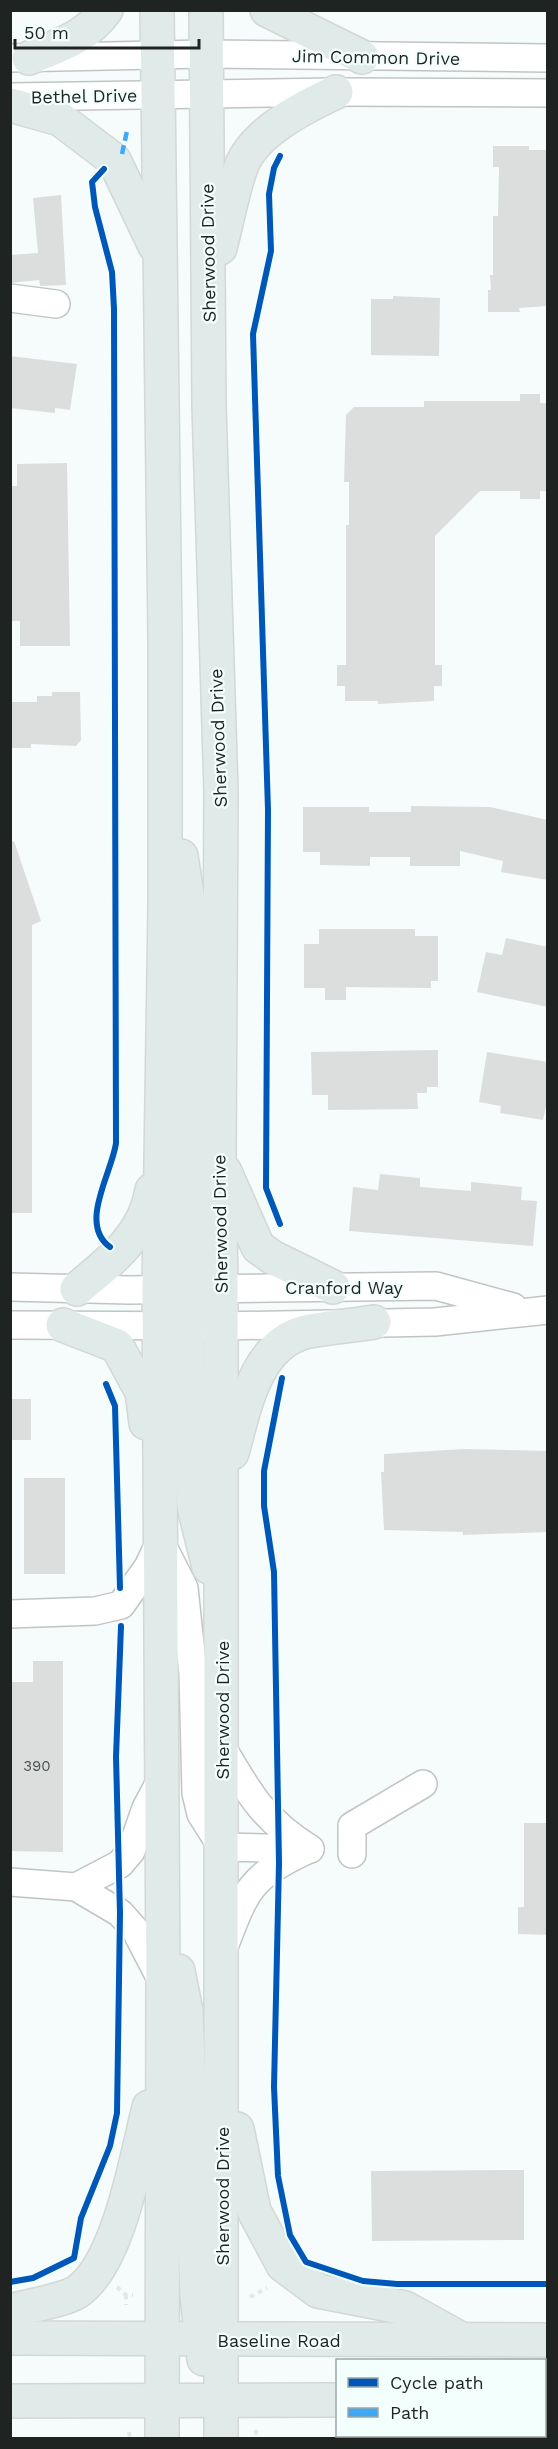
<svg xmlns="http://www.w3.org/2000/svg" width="558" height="2449" font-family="'Work Sans',sans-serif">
	<rect width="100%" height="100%" fill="#f5fcfb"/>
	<g fill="#dcdede">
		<polygon points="493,146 529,146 529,150 548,150 548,306 519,308 520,312 488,312 488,290 491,290 490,275 493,275 493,216 498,216 499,167 493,167"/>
		<polygon points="61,195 66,285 40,286 39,280 10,283 10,255 38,253 33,198"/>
		<polygon points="393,296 440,298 439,356 371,355 371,299 393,299"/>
		<polygon points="10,356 77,364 70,410 55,408 55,413 10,408"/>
		<polygon points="520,394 540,394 540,403 548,403 548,491 540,491 540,499 520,499 520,491 480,491 435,536 435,665 442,665 442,686 434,686 434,701 378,704 378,701 345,701 345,686 337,686 337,665 346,665 346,525 349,525 349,482 344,482 346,415 354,407 424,407 424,401 520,401"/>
		<polygon points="67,463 70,646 20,646 20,621 12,621 10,486 17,486 17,464"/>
		<polygon points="52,692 80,692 81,740 76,746 31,744 31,748 10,748 10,702 37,702 37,696 52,696"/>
		<polygon points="411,806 490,807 548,820 548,880 501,872 503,861 460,851 460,866 410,866 410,857 370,857 370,866 320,865 320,852 303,852 303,807 369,807 369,812 411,812"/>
		<polygon points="14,841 41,921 32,925 32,1213 10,1213 10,842"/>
		<polygon points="319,929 415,929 415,936 438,936 438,981 431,981 431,988 346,987 346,1000 325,1000 325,988 304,988 304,944 319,944"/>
		<polygon points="506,938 548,947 548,1007 477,992 486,952 502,955"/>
		<polygon points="438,1050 438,1087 427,1087 427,1093 417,1093 418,1109 328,1110 328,1095 312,1095 311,1052"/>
		<polygon points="487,1052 548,1062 548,1097 543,1120 500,1113 501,1106 479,1102"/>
		<polygon points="380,1174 420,1178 420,1187 471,1191 471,1182 522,1187 521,1200 537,1201 533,1246 349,1231 353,1187 378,1190"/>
		<rect x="10" y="1399" width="21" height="41"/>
		<polygon points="463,1449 548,1451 548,1532 463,1535 463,1532 384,1530 381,1472 384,1472 384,1454"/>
		<rect x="24" y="1478" width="41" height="96"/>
		<polygon points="33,1661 63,1661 63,1852 10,1851 10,1682 33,1682"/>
		<polygon points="524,1823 548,1823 548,1935 518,1934 518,1907 524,1907"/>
		<polygon points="524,2170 524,2240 372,2241 371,2171"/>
	</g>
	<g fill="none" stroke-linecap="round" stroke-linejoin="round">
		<defs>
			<g id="minor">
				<polyline points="10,58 205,54 548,58"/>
				<polyline points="10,97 336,92 548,93"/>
				<polyline points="10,298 56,304"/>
				<polyline points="10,1287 129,1290 436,1286 513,1307"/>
				<polyline points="10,1325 221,1326 435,1322 548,1310"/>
				<polyline points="161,1543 184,1588 193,1673 196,1793 201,1814 222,1847 310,1849"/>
				<polyline points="10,1614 95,1611 121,1605 148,1567 160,1542"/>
				<path d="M222 1747C249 1794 263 1819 310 1849"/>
				<polyline points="352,1854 352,1826 423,1784"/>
				<polyline points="10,1882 76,1887 120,1913 136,1931 163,1983"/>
				<polyline points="76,1887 120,1864 131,1851 146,1808 161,1780"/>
				<path d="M224 1947C245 1893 249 1877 303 1852"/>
			</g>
			<g id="major">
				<polyline points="157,10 165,637 165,908 159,1289 163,1984 162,2438"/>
				<polyline points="206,10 209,406 221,791 219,1156 221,1287 221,2438"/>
				<polyline points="267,10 362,57"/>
				<path d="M29 58C58 46 87 37 106 10"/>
				<polyline points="10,105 60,119 114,160 155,246"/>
				<path d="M220 248C227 221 232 193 241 167 254 132 304 107 336 92"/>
				<polyline points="181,856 190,913 191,1288 199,1309 221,1326"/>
				<polyline points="225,1172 258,1247 272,1257 333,1287"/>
				<path d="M77 1289C111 1261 145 1235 152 1190"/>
				<polyline points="166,1293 179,1304 188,1325 189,1447 194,1507 209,1567"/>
				<polyline points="63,1325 117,1346 142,1392 146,1423"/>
				<path d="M232 1453C244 1410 255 1345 305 1332 327 1327 352 1326 374 1322"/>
				<polyline points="178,1971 186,2011 197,2296 204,2359"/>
				<polyline points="237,2129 254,2211 283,2265 318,2291 405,2308 461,2339"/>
				<path d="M10 2311C28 2306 62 2301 77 2292 119 2264 137 2155 149 2107"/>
				<polyline points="10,2338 548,2340"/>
				<polyline points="10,2401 338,2400"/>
				<polyline points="544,2401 548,2401"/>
				<polyline points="384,2438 392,2436"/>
			</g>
		</defs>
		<use href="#minor" stroke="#c0c5c4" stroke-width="30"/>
		<use href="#major" stroke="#d3d7d6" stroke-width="36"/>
		<g stroke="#e4e7e6" stroke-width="4" stroke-dasharray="4.5 4.5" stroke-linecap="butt">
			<polyline points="117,2287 126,2295 133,2295"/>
			<polyline points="126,2295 126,2305"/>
			<polyline points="250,2297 267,2288"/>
			<polyline points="256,2430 256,2438"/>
			<polyline points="129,2432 130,2438"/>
		</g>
		<use href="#minor" stroke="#fefffe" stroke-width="27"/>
		<use href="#major" stroke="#e0eae9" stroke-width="33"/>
		<polyline stroke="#3fa9f5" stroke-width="4.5" stroke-dasharray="9 4.5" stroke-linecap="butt" points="122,154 127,131"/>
		<defs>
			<g id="cycleway">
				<polyline points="280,156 274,168 269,194 271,251 253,334 268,810 266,1188 280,1224"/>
				<path d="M104 169 92 182 95 207 112 272 114 309 116 1143C112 1173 78 1224 110 1247"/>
				<polyline points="282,1378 264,1471 264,1506 274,1572 279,1863 274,2087 278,2176 290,2235 306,2262 363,2281 397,2284 548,2284"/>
				<polyline points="106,1384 115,1406 120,1588"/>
				<polyline points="10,2282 33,2278 74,2258 81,2218 110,2146 117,2113 120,1913 116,1757 121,1626"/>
			</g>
		</defs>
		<use href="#cycleway" stroke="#f2fffd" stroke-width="10"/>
		<use href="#cycleway" stroke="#0057b8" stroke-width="6"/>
	</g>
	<g text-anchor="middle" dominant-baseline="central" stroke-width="4.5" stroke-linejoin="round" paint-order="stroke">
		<g font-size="15" fill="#4e5252">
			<text x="37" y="1766">390</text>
		</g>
		<g font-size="18" fill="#1f2423" stroke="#f2fffd">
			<text transform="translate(376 57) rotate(1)">Jim Common Drive</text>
			<text transform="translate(84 96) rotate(-1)">Bethel Drive</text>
			<text transform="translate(208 253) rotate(-91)">Sherwood Drive</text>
			<text transform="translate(218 738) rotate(-92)">Sherwood Drive</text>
			<text transform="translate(220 1224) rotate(-91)">Sherwood Drive</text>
			<text x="344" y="1287">Cranford Way</text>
			<text transform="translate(222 1710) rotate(-90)">Sherwood Drive</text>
			<text transform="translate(222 2196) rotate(-90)">Sherwood Drive</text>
			<text x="279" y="2340">Baseline Road</text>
		</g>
	</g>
	<rect width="558" height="2449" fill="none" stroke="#1f2423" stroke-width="24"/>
	<rect x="336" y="2359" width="210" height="78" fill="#f2fffd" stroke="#9ea7a6" stroke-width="1.5"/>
	<rect x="348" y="2378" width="30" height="9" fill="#0057b8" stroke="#9ea7a6" stroke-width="1.5"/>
	<text x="390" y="2389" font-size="18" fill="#1f2423">Cycle path</text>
	<rect x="348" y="2408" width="30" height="9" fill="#3fa9f5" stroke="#9ea7a6" stroke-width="1.5"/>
	<text x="390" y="2419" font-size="18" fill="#1f2423">Path</text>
	<path d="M15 39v9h184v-9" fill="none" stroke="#1f2423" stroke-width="3"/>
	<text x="24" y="39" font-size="18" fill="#1f2423" stroke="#f2fffd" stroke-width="4.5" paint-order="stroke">50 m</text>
</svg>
